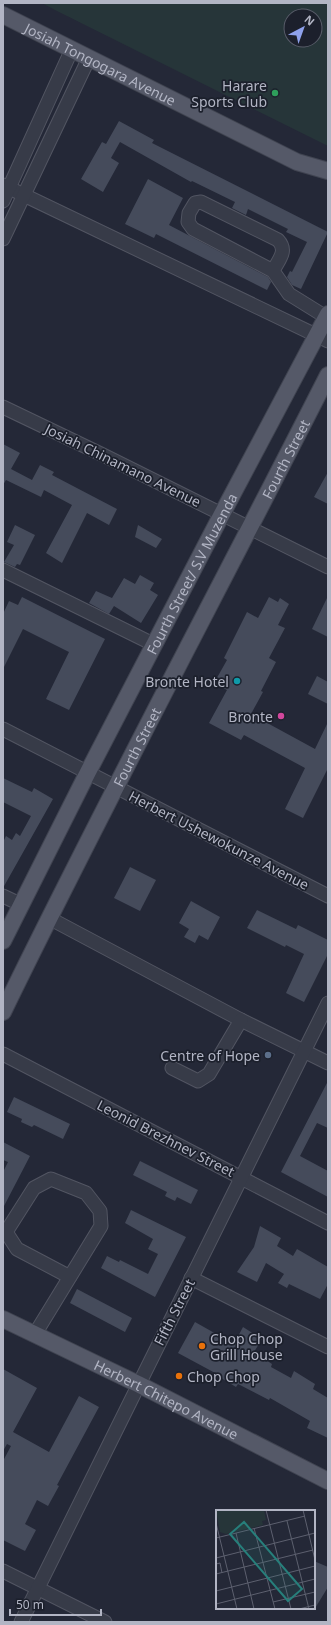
<svg xmlns="http://www.w3.org/2000/svg" width="331" height="1625" font-family="'Noto Sans',sans-serif">
	<rect width="100%" height="100%" fill="#242837"/>
	<path fill="#263539" fill-rule="evenodd" d="M42 3H328V146L55 10ZM291 16H315V40H291Z"/>
	<g fill="#454b5b">
		<polygon points="119,121 154,140 152,143 328,232 301,289 292,285 287,277 290,271 292,272 307,242 286,232 288,229 248,209 246,215 232,208 235,202 192,181 191,182 120,142 111,158 119,163 103,192 81,179 102,142 106,144"/>
		<polygon points="148,179 183,198 169,225 268,277 271,282 267,290 156,234 154,238 125,224"/>
		<polygon points="3,444 20,453 11,469 32,480 40,465 54,472 52,475 117,509 109,525 87,513 62,563 46,553 72,505 44,490 41,497 6,480 3,485"/>
		<polygon points="328,472 328,504 314,497"/>
		<polygon points="15,525 35,535 20,565 17,564 15,567 4,562 14,545 7,542"/>
		<polygon points="138,525 162,539 156,548 135,537"/>
		<polygon points="140,575 154,583 150,590 158,595 141,623 114,606 109,614 89,603 96,591 112,598 124,578 135,584"/>
		<polygon points="328,596 328,637 312,629"/>
		<polygon points="22,597 105,639 69,710 46,699 69,652 23,629 3,669 3,614 9,601 18,605"/>
		<polygon points="269,597 278,602 280,598 289,604 278,625 285,628 269,658 276,662 261,691 263,692 251,714 315,749 328,722 328,768 303,818 285,809 305,768 244,735 241,740 209,723 227,690 214,683 227,660 224,658 247,612 258,618"/>
		<polygon points="317,676 328,682 328,704 308,694"/>
		<polygon points="3,778 32,792 34,788 53,799 3,888 3,842 6,836 12,840 16,833 20,836 31,816 3,802"/>
		<polygon points="130,867 156,880 140,911 114,898"/>
		<polygon points="191,901 220,917 208,940 199,935 195,943 184,937 189,929 179,923"/>
		<polygon points="257,910 296,929 298,925 328,940 328,954 304,1002 286,993 304,954 286,945 285,947 247,928"/>
		<polygon points="328,1081 328,1128 317,1123 300,1156 328,1171 328,1197 281,1172"/>
		<polygon points="14,1097 70,1124 63,1139 34,1125 32,1127 21,1122 22,1119 7,1112"/>
		<polygon points="3,1142 30,1156 3,1208 3,1172 8,1162 3,1160"/>
		<polygon points="140,1161 198,1190 191,1204 177,1197 175,1201 165,1196 167,1192 133,1175"/>
		<polygon points="131,1210 186,1237 155,1297 101,1268 107,1256 119,1262 120,1260 148,1274 158,1254 148,1249 153,1239 125,1223"/>
		<polygon points="260,1226 281,1238 277,1246 293,1256 297,1249 328,1267 328,1284 320,1299 289,1284 287,1288 278,1283 284,1274 266,1263 257,1282 237,1272 254,1247"/>
		<polygon points="77,1289 132,1318 125,1332 70,1303"/>
		<polygon points="195,1322 234,1344 243,1327 262,1339 254,1352 272,1364 271,1367 291,1378 294,1371 315,1384 313,1389 328,1398 328,1438 307,1428 310,1421 270,1398 269,1400 238,1384 236,1387 216,1375 217,1374 178,1353"/>
		<polygon points="3,1369 37,1388 13,1432 49,1452 79,1396 99,1407 57,1485 59,1486 48,1506 37,1500 25,1524 36,1530 25,1551 3,1540 3,1461 11,1446 7,1444 3,1451"/>
		<polygon points="314,1561 328,1567 328,1587 314,1610"/>
	</g>
	<g fill="none" stroke-linecap="round" stroke-linejoin="round">
		<defs>
			<g id="minor">
				<polyline points="3,185 328,341"/>
				<polyline points="3,201 72,49"/>
				<polyline points="3,239 89,58"/>
				<path d="M273 271C279 259 288 251 278 240L201 202 195 203 189 213 188 222 193 229 273 271 289 294 326 317"/>
				<polyline points="3,407 101,454 328,567"/>
				<polyline points="3,570 155,645"/>
				<polyline points="3,729 328,896"/>
				<polyline points="3,896 22,905"/>
				<polyline points="49,918 241,1020 328,1063"/>
				<polyline points="3,1054 328,1223"/>
				<polyline points="172,1068 198,1081 209,1074 241,1020"/>
				<polyline points="191,1278 328,1347"/>
				<polyline points="35,1334 101,1226 100,1211 86,1193 51,1179 34,1188 6,1232 17,1249 70,1277"/>
				<polyline points="3,1571 105,1622"/>
				<polyline points="21,1622 328,1003"/>
			</g>
			<g id="major">
				<path id="s1" d="M3 15 297 162 328 171"/>
				<path id="s2" d="M3 941 88 772 222 514 328 314"/>
				<path id="s3" d="M3 1012C107 798 220 588 328 375"/>
				<path id="s4" d="M3 1319 138 1384 328 1481"/>
			</g>
		</defs>
		<use href="#minor" stroke="#525562" stroke-width="15"/>
		<use href="#major" stroke="#404451" stroke-width="18"/>
		<use href="#minor" stroke="#373b48" stroke-width="13"/>
		<use href="#major" stroke="#555968" stroke-width="16"/>
	</g>
	<circle fill="#2e9e5b" stroke="#1c202c" stroke-width="1.5" cx="275" cy="93" r="4"/>
	<circle fill="#0f9aa8" stroke="#1c202c" stroke-width="1.5" cx="237" cy="681" r="4"/>
	<circle fill="#d1479c" stroke="#1c202c" stroke-width="1.5" cx="281" cy="716" r="4"/>
	<circle fill="#5c6f8a" stroke="#1c202c" stroke-width="1.5" cx="268" cy="1055" r="4"/>
	<g fill="#e8710a" stroke="#1c202c" stroke-width="1.5">
		<circle cx="202" cy="1346" r="4"/>
		<circle cx="179" cy="1376" r="4"/>
	</g>
	<g text-anchor="middle" dominant-baseline="central" stroke-width="3.5" stroke-linejoin="round" paint-order="stroke">
		<g font-size="14" fill="#b2b5c4" stroke="#1c202c">
			<text stroke="none"><textPath href="#s1" startOffset="109">Josiah Tongogara Avenue</textPath></text>
			<text stroke="none"><textPath href="#s3" startOffset="621">Fourth Street</textPath></text>
			<text transform="translate(123 465) rotate(26)">Josiah Chinamano Avenue</text>
			<text stroke="none"><textPath href="#s2" startOffset="413">Fourth Street/ S.V Muzenda</textPath></text>
			<text stroke="none"><textPath href="#s3" startOffset="297">Fourth Street</textPath></text>
			<text transform="translate(219 840) rotate(27)">Herbert Ushewokunze Avenue</text>
			<text transform="translate(166 1138) rotate(27)">Leonid Brezhnev Street</text>
			<text transform="translate(174 1312) rotate(-63)">Fifth Street</text>
			<text stroke="none"><textPath href="#s4" startOffset="182">Herbert Chitepo Avenue</textPath></text>
		</g>
		<g font-size="14" fill="#b2b5c4" stroke="#1c202c" text-anchor="end">
			<text x="267" y="85">Harare<tspan x="267" dy="16">Sports Club</tspan></text>
			<text x="229" y="681">Bronte Hotel</text>
			<text x="273" y="716">Bronte</text>
			<text x="260" y="1055">Centre of Hope</text>
			<text x="210" y="1338" text-anchor="start">Chop Chop<tspan x="210" dy="16">Grill House</tspan></text>
			<text x="187" y="1376" text-anchor="start">Chop Chop</text>
		</g>
	</g>
	<g transform="translate(216 1510)">
		<rect width="99" height="99" fill="#242837"/>
		<path d="M0 0H48L50 10 46 11 47 15 10 24 4 22Z" fill="#263539"/>
		<path fill="none" stroke="#5d606f" stroke-width="1" d="M50 0 75 99M87 0 99 50M71 11 93 99M0 13 21 99M38 18 59 99M20 23 38 99M0 28 89 6M0 48 99 23M0 54 4 53 6 63M0 64 97 40M0 81 99 56M57 92 99 82M0 94 99 69M83 99 99 95"/>
		<path fill="#277f7b" fill-opacity="0.15" stroke="#277f7b" stroke-width="2" d="M28 12 86 79 72 91 14 24Z"/>
		<rect width="99" height="99" fill="none" stroke="#b2b5c4" stroke-width="2"/>
	</g>
	<rect width="331" height="1625" fill="none" stroke="#b2b5c4" stroke-width="8"/>
	<g transform="translate(303 28) rotate(41)"><circle r="19" fill="#1c202c" stroke="#585c69"/>
	<path d="M0-3L7 15L0 10L-7 15Z" fill="#8ea1ec"/>
	<text y="-6" font-size="11" font-weight="bold" text-anchor="middle" fill="#b2b5c4">N</text>
	</g>
	<path d="M10 1609v6h91v-6" fill="none" stroke="#b2b5c4" stroke-width="2"/>
	<text x="16" y="1609" font-size="12" fill="#b2b5c4" stroke="#1c202c" stroke-width="3" paint-order="stroke">50 m</text>
</svg>
